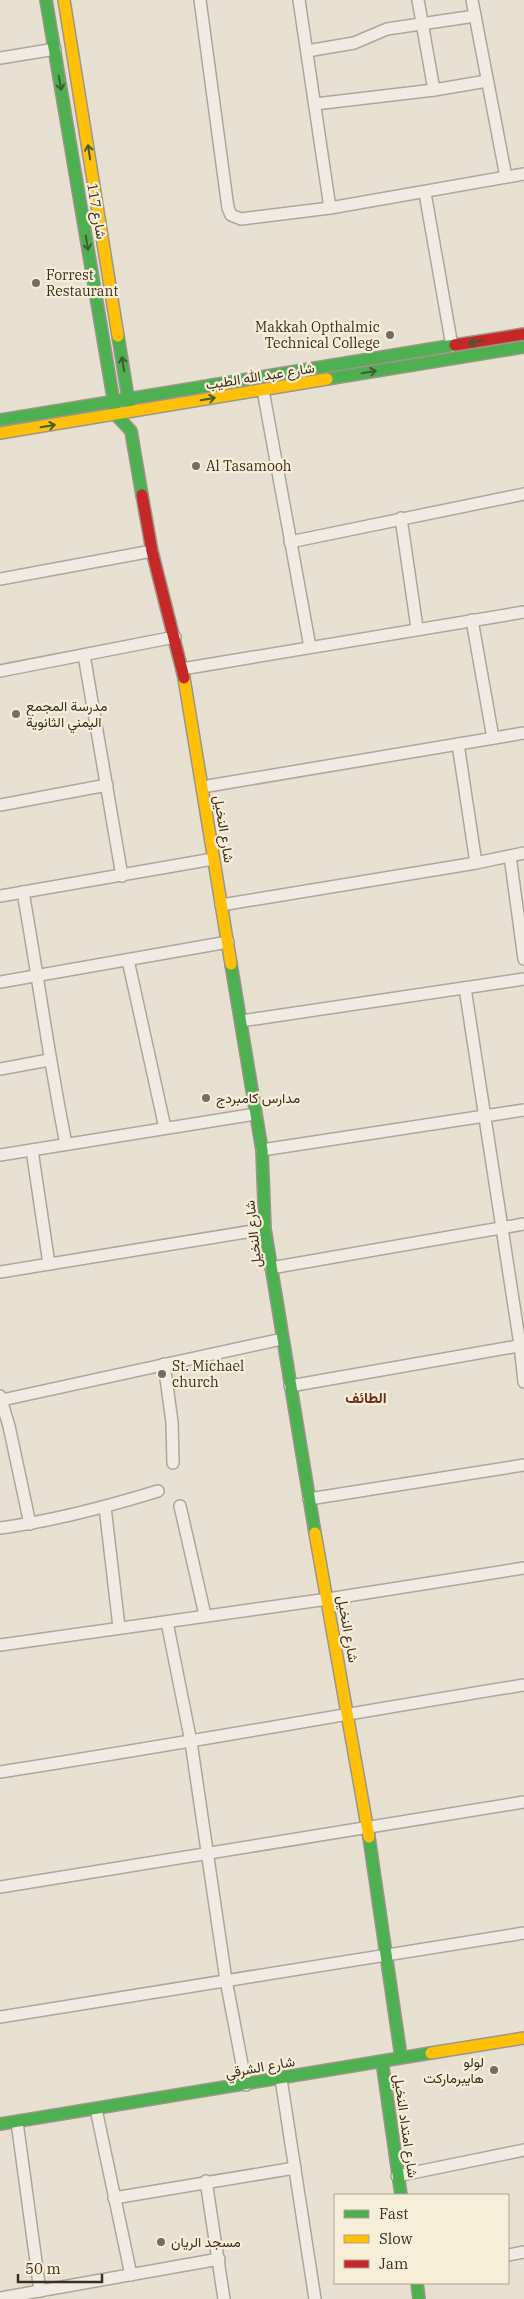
<svg xmlns="http://www.w3.org/2000/svg" width="524" height="2299" font-family="'IBM Plex Serif',Vazirmatn,serif">
	<rect width="100%" height="100%" fill="#e7e0d1"/>
	<g fill="none" stroke-linecap="round" stroke-linejoin="round">
		<defs>
			<g id="street">
				<polyline points="200,0 228,208 231,215 241,219 330,208 524,174"/>
				<polyline points="299,0 330,208"/>
				<polyline points="418,0 434,90"/>
				<polyline points="472,0 506,177"/>
				<polyline points="307,51 354,43 387,29 475,16"/>
				<polyline points="0,58 55,49"/>
				<polyline points="315,104 434,90 487,81"/>
				<polyline points="425,193 452,346"/>
				<polyline points="263,390 310,647"/>
				<polyline points="401,518 417,628"/>
				<polyline points="290,542 524,494"/>
				<polyline points="0,579 152,551"/>
				<polyline points="472,620 493,738"/>
				<polyline points="84,655 122,876"/>
				<polyline points="182,669 524,612"/>
				<polyline points="0,671 175,637"/>
				<polyline points="458,744 476,863"/>
				<polyline points="202,787 524,733"/>
				<polyline points="0,805 107,785"/>
				<polyline points="510,856 524,959"/>
				<path d="M23 892C38 976 49 1060 66 1144"/>
				<polyline points="0,896 213,859"/>
				<polyline points="221,905 476,863 524,853"/>
				<polyline points="128,960 165,1128"/>
				<polyline points="0,982 228,942"/>
				<polyline points="465,988 520,1345 524,1382"/>
				<polyline points="241,1021 524,979"/>
				<polyline points="0,1069 49,1060"/>
				<polyline points="32,1150 49,1264"/>
				<polyline points="262,1150 524,1110"/>
				<polyline points="0,1155 256,1114"/>
				<polyline points="271,1268 524,1224"/>
				<polyline points="0,1272 265,1229"/>
				<polyline points="164,1364 172,1422 173,1463"/>
				<polyline points="290,1386 524,1345"/>
				<polyline points="0,1396 9,1426 30,1524"/>
				<polyline points="2,1400 282,1339"/>
				<polyline points="309,1499 524,1465"/>
				<polyline points="180,1506 205,1615"/>
				<polyline points="105,1507 119,1627"/>
				<path d="M0 1528C54 1521 106 1507 158 1491"/>
				<polyline points="167,1622 191,1742 226,1980 246,2085"/>
				<polyline points="0,1645 328,1599 524,1568"/>
				<path d="M0 1772C175 1745 349 1713 524 1685"/>
				<polyline points="0,1887 524,1802"/>
				<polyline points="0,2017 524,1933"/>
				<polyline points="281,2079 315,2299"/>
				<polyline points="96,2109 131,2275"/>
				<polyline points="17,2122 40,2291"/>
				<polyline points="397,2176 524,2150"/>
				<polyline points="206,2181 224,2299"/>
				<polyline points="114,2198 295,2168"/>
				<polyline points="508,2255 524,2252"/>
				<polyline points="0,2298 219,2259"/>
			</g>
			<g id="fast">
				<polyline points="46,0 116,415 131,431 142,495"/>
				<polyline points="118,336 130,410"/>
				<polyline points="327,379 524,347"/>
				<polyline points="0,420 455,345"/>
				<polyline points="231,964 262,1150 265,1229 315,1533"/>
				<polyline points="369,1837 401,2057"/>
				<polyline points="382,2061 401,2195"/>
				<polyline points="0,2124 431,2053"/>
				<polyline points="417,2283 419,2299"/>
			</g>
			<g id="slow">
				<polyline points="64,0 118,336"/>
				<polyline points="0,433 327,379"/>
				<polyline points="184,678 231,964"/>
				<polyline points="315,1533 369,1837"/>
				<polyline points="431,2053 524,2038"/>
			</g>
			<g id="jam">
				<polyline points="455,345 524,334"/>
				<polyline points="142,495 152,551 184,678"/>
			</g>
		</defs>
		<use href="#street" stroke="#ada599" stroke-width="14"/>
		<use href="#fast" stroke="#9c958a" stroke-width="14"/>
		<use href="#slow" stroke="#9c958a" stroke-width="14"/>
		<use href="#jam" stroke="#9c958a" stroke-width="14"/>
		<use href="#street" stroke="#efebe3" stroke-width="11"/>
		<use href="#fast" stroke="#4caf50" stroke-width="11"/>
		<use href="#slow" stroke="#ffc107" stroke-width="11"/>
		<use href="#jam" stroke="#c62828" stroke-width="11"/>
	</g>
	<defs><path id="oneway-shaft" d="M-6 0H5M1.5-3L5.5 0L1.5 3" fill="none" stroke-width="1.6" stroke-linecap="round" stroke-linejoin="round" transform="scale(1.25)"/></defs>
	<g stroke="#425b31">
		<use href="#oneway-shaft" transform="translate(60 83) rotate(80)"/>
		<use href="#oneway-shaft" transform="translate(89 152) rotate(-99)"/>
		<use href="#oneway-shaft" transform="translate(87 243) rotate(80)"/>
		<use href="#oneway-shaft" transform="translate(476 342) rotate(171)"/>
		<use href="#oneway-shaft" transform="translate(123 364) rotate(-99)"/>
		<use href="#oneway-shaft" transform="translate(369 372) rotate(-9)"/>
		<use href="#oneway-shaft" transform="translate(208 399) rotate(-9)"/>
		<use href="#oneway-shaft" transform="translate(48 426) rotate(-9)"/>
	</g>
	<g fill="#786c5e" stroke="#f7eed8" stroke-width="2">
		<circle cx="36" cy="283" r="5"/>
		<circle cx="390" cy="335" r="5"/>
		<circle cx="196" cy="466" r="5"/>
		<circle cx="16" cy="714" r="5"/>
		<circle cx="206" cy="1098" r="5"/>
		<circle cx="162" cy="1374" r="5"/>
		<circle cx="494" cy="2070" r="5"/>
		<circle cx="161" cy="2242" r="5"/>
	</g>
	<g text-anchor="middle" dominant-baseline="central" stroke-width="4.5" stroke-linejoin="round" paint-order="stroke">
		<g font-size="14" fill="#3d2e20" stroke="#f7eed8">
			<text transform="translate(97 211) rotate(80)">شارع 117</text>
			<text transform="translate(260 376) rotate(-9)">شارع عبد الله الطيب</text>
			<text transform="translate(224 829) rotate(81)">شارع النخيل</text>
			<text transform="translate(253 1234) rotate(-96)">شارع النخيل</text>
			<text transform="translate(348 1629) rotate(80)">شارع النخيل</text>
			<text transform="translate(260 2067) rotate(-10)">شارع الشرقي</text>
			<text transform="translate(406 2126) rotate(82)">شارع امتداد النخيل</text>
		</g>
		<g font-size="14" fill="#3d2e20" stroke="#f7eed8" text-anchor="start">
			<text x="46" y="275">Forrest<tspan x="46" dy="16">Restaurant</tspan></text>
			<text x="380" y="327" text-anchor="end">Makkah Opthalmic<tspan x="380" dy="16">Technical College</tspan></text>
			<text x="206" y="466">Al Tasamooh</text>
			<text x="26" y="706">مدرسة المجمع<tspan x="26" dy="16">اليمني الثانوية</tspan></text>
			<text x="216" y="1098">مدارس كامبردج</text>
			<text x="172" y="1366">St. Michael<tspan x="172" dy="16">church</tspan></text>
			<text x="484" y="2062" text-anchor="end">لولو<tspan x="484" dy="16">هايبرماركت</tspan></text>
			<text x="171" y="2242">مسجد الريان</text>
		</g>
		<g font-size="15" font-weight="bold" fill="#6b2e1e" stroke="#f7eed8">
			<text x="366" y="1397">الطائف</text>
		</g>
	</g>
	<rect x="334" y="2194" width="175" height="90" fill="#f7eed8" stroke="#ada18e"/>
	<rect x="344" y="2210" width="25" height="8" fill="#4caf50" stroke="#ada18e"/>
	<text x="379" y="2219" font-size="15" fill="#3d2e20">Fast</text>
	<rect x="344" y="2235" width="25" height="8" fill="#ffc107" stroke="#ada18e"/>
	<text x="379" y="2244" font-size="15" fill="#3d2e20">Slow</text>
	<rect x="344" y="2260" width="25" height="8" fill="#c62828" stroke="#ada18e"/>
	<text x="379" y="2269" font-size="15" fill="#3d2e20">Jam</text>
	<path d="M18 2274v8h84v-8" fill="none" stroke="#3d2e20" stroke-width="2.5"/>
	<text x="25" y="2274" font-size="15" fill="#3d2e20" stroke="#f7eed8" stroke-width="4" paint-order="stroke">50 m</text>
</svg>
